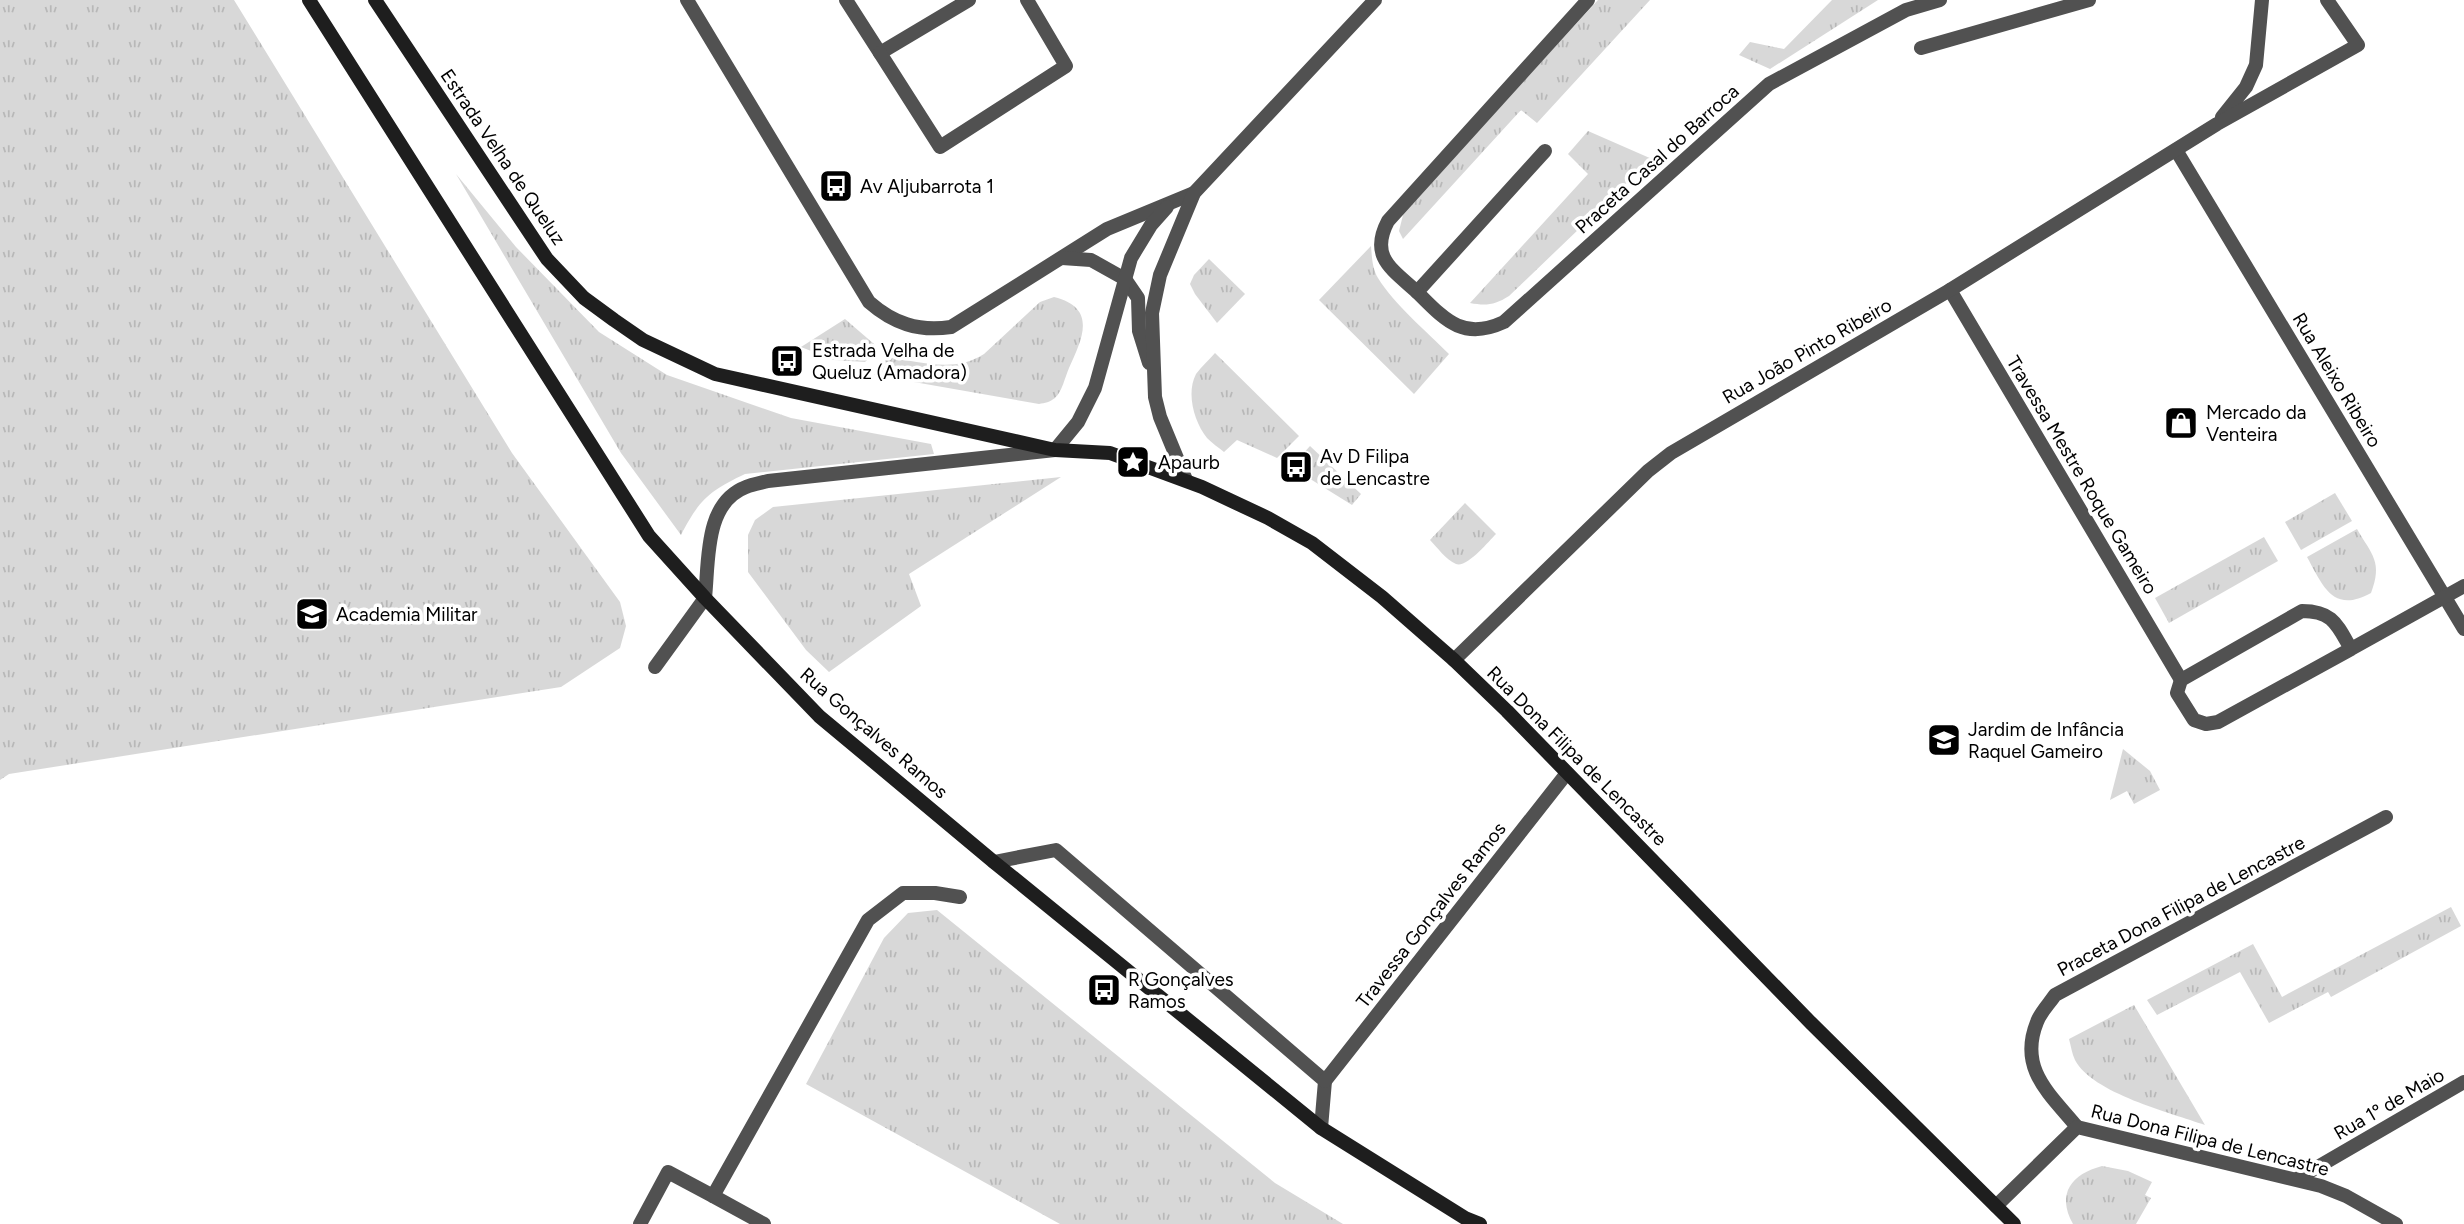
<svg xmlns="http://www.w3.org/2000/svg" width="2464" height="1224" font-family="Figtree,sans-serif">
	<defs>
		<pattern id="grass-tufts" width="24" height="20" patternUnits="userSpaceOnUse" patternTransform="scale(1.75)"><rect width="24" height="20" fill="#d8d8d8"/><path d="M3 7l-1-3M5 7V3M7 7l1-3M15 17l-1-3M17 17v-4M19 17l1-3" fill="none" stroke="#b8b8b8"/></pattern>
	</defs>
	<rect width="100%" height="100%" fill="#fff"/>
	<g fill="url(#grass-tufts)">
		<polygon points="0,0 234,0 512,453 620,602 626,626 620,648 561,687 9,774 0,780"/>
		<polygon points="1598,0 1650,0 1537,123 1521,110 1403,239 1399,231 1404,211"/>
		<polygon points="1832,0 1878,0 1770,69 1739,55 1750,42 1784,49"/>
		<path d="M1588 131 1652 159 1509 296C1495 305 1486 306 1470 303L1588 174 1568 154Z"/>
		<path d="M456 174 516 247 599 332 667 375 791 418 931 444 934 454 745 474C709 491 699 500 681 535L621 453Z"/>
		<path d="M1371 246C1372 257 1372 268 1378 278 1393 303 1428 333 1449 354L1414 394 1319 300Z"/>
		<polygon points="1209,259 1245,294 1217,323 1195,294 1190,284 1194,275"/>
		<path d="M1054 297C1098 308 1082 339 1069 368 1065 377 1062 392 1055 398 1050 402 1045 403 1039 404L874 375 888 357C921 362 955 373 984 354L1040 302Z"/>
		<polygon points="845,319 874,344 877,350 865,362 834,360 801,347"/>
		<path d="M1215 353 1299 436 1277 458 1237 440 1224 452C1219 448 1212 443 1207 438 1194 422 1186 393 1196 374 1201 367 1209 360 1215 353Z"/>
		<polygon points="1310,446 1361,494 1352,505 1291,467"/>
		<polygon points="1061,477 909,574 921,606 829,672 806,650 748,572 748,535 755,520 773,507"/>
		<polygon points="2335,493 2352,521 2301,550 2285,522"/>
		<path d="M1465 503 1496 534C1488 542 1467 568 1456 564 1446 560 1437 547 1430 540Z"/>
		<path d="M2357 529C2372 555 2383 562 2371 593 2333 614 2323 586 2307 557Z"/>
		<polygon points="2264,537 2278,561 2169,623 2155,598"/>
		<polygon points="2123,749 2150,771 2160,790 2134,804 2127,791 2110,800"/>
		<polygon points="2451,907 2461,926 2331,997 2328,992 2269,1023 2240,972 2157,1015 2147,1000 2253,944 2282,997"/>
		<polygon points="937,910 1275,1183 1343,1224 1060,1224 806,1084 884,938 908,913"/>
		<path d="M2134 1005 2205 1125C2171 1113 2092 1093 2075 1060 2072 1054 2071 1046 2069 1039Z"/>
		<path d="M2102 1166 2128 1171 2152 1182 2145 1195 2151 1198 2136 1224H2073C2056 1193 2072 1174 2102 1166Z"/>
	</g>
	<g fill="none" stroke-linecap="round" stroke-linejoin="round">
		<g stroke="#515151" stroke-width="14">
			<path d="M1545 151 1417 292C1445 320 1463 341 1504 322L1769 84 1906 10 1940 0"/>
			<path d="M1417 292C1392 269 1369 257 1388 221L1588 0"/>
			<polyline points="655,667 705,598"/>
			<polyline points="640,1224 668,1172 713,1196"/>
			<polyline points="764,1224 713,1196 868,920 903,893 935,893 960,897"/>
		</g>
		<polyline stroke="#515151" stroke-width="14" points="1950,290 2181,680"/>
		<g stroke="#515151" stroke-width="14">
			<path d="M687 0 869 302C893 323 918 332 951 327L1107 229 1194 193"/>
			<polyline points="846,0 880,53 969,0"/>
			<polyline points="1921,48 2089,0"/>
			<polyline points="880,53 940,147 1066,66 1027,0"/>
			<polyline points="2222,117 2246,87 2256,65 2262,0"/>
			<polyline points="2176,150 2464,629"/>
			<polyline points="1062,258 1091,260 1125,279 1138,298 1139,331 1149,363"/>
			<polyline points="1186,480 1160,417 1155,397 1152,313 1160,275 1194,193 1375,0"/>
			<path d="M705 598C709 561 704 503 746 487 753 484 761 483 768 481L1055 450 1078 422 1095 388 1131 258 1151 225 1167 207"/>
			<path d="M2351 649 2218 722 2206 724 2194 720 2177 693 2181 680 2302 611C2333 611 2337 625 2351 649L2464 586"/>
			<polyline points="1454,660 1648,471 1671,453 1950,290 2217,124 2358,45 2327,0"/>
			<polyline points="994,862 1056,850 1325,1081 1321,1128"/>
			<polyline points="1325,1081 1567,773"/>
			<path d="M2077 1127C2050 1094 2018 1069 2037 1022 2040 1013 2049 1004 2055 995L2386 817"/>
			<polyline points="2297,1179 2464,1082"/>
			<polyline points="1996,1206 2077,1127 2321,1186 2346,1196 2396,1224"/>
		</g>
		<g stroke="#1e1e1e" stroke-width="14">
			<polyline points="309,0 649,536 705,598 819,716 994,862 1321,1128 1465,1218 1480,1224"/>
			<polyline points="375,0 547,259 584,298 614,320 643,340 715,374 1055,450 1110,453 1202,487 1268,518 1312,543 1382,597 1454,660 1507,711 1811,1023 2014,1224"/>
		</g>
	</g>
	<defs>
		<symbol id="bus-square" viewBox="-11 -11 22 22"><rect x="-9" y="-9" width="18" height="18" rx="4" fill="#000" stroke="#fff"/><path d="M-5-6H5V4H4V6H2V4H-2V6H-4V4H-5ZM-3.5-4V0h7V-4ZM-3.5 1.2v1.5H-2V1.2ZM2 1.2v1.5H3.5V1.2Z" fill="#fff"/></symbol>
		<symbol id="shop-square" viewBox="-11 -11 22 22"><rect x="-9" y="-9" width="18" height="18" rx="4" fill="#000" stroke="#fff"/><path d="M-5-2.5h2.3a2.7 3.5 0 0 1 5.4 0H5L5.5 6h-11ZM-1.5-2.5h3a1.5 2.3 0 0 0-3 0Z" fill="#fff"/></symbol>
		<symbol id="sight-square" viewBox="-11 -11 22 22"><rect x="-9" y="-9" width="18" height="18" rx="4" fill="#000" stroke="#fff"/><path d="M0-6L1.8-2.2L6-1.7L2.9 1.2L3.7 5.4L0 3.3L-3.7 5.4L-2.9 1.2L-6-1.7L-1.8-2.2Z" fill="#fff"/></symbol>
		<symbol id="university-square" viewBox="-11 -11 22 22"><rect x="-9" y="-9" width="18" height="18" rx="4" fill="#000" stroke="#fff"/><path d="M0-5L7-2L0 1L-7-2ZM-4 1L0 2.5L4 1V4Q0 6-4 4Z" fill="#fff"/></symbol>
		<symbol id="school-square" viewBox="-11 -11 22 22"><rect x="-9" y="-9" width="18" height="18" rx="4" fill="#000" stroke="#fff"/><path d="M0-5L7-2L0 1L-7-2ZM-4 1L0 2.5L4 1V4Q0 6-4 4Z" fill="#fff"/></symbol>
	</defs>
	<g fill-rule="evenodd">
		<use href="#bus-square" x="817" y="167" width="38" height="38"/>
		<use href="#bus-square" x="768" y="342" width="38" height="38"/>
		<use href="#shop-square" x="2162" y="404" width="38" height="38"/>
		<use href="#sight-square" x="1114" y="443" width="38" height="38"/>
		<use href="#bus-square" x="1277" y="448" width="38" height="38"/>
		<use href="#university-square" x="293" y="595" width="38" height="38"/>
		<use href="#school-square" x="1925" y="721" width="38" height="38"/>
		<use href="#bus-square" x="1085" y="971" width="38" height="38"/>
	</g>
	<g text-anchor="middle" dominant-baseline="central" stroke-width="7" stroke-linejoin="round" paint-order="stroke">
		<g font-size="19" fill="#000" stroke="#fff">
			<text transform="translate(503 157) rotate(56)">Estrada Velha de Queluz</text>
			<text transform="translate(1657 159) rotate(-42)">Praceta Casal do Barroca</text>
			<text transform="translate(1807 351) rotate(-30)">Rua João Pinto Ribeiro</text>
			<text transform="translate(2337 380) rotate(59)">Rua Aleixo Ribeiro</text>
			<text transform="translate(2082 475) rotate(59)">Travessa Mestre Roque Gameiro</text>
			<text transform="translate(874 733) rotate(41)">Rua Gonçalves Ramos</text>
			<text transform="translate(1577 756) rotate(45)">Rua Dona Filipa de Lencastre</text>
			<text transform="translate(2181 906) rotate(-28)">Praceta Dona Filipa de Lencastre</text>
			<text transform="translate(1431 915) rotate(-52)">Travessa Gonçalves Ramos</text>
			<text transform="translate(2389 1104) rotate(-30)">Rua 1º de Maio</text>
			<text transform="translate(2210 1140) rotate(14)">Rua Dona Filipa de Lencastre</text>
		</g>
		<g font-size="19" fill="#000" stroke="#fff" text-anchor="start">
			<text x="860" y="186">Av Aljubarrota 1</text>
			<text x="812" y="350">Estrada Velha de<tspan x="812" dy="22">Queluz (Amadora)</tspan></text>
			<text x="2206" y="412">Mercado da<tspan x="2206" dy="22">Venteira</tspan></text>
			<text x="1320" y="456">Av D Filipa<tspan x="1320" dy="22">de Lencastre</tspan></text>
			<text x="1158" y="462">Apaurb</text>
			<text x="336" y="614">Academia Militar</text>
			<text x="1968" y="729">Jardim de Infância<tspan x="1968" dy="22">Raquel Gameiro</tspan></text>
			<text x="1128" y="979">R Gonçalves<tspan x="1128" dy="22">Ramos</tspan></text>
		</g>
	</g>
</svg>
